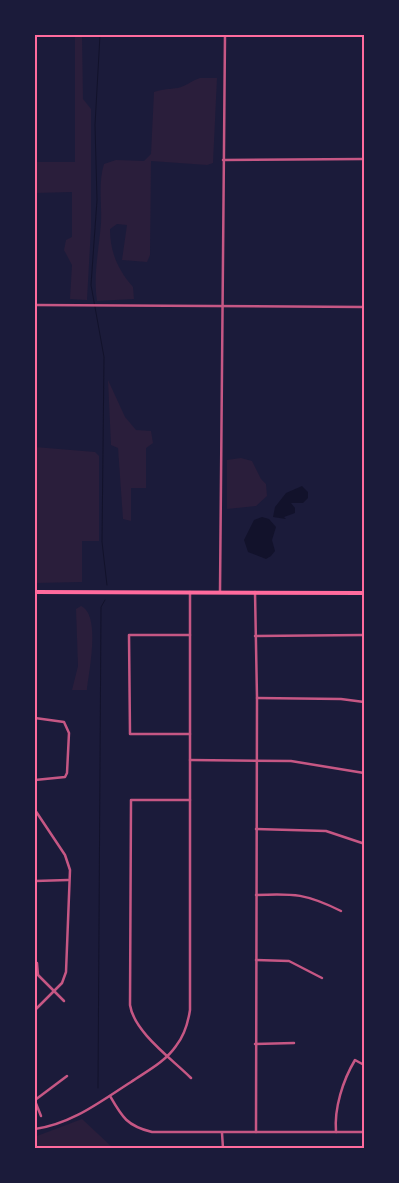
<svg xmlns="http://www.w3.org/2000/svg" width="399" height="1183" font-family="Signika,sans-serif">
	<rect width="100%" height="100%" fill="#1b1b3a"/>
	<g fill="#2a1e3b">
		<polygon points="75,35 82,35 83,99 91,109 91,228 87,300 70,299 72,265 64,250 66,240 72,237 72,192 35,193 35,162 75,162"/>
		<path d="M200 78H217L213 163 207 165 151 161 150 255 147 262 122 260 127 225 117 224 110 229C110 252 118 270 133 287L134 299 97 301C93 275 99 249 101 223 102 204 98 183 104 164L116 160 144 161 151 154 154 92C163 89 169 89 178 88 184 87 193 80 200 78Z"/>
		<polygon points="108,380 125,417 136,430 151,431 153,443 146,448 146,488 131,488 131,521 123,519 118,448 111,445"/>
		<polygon points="35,447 95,452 99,456 99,541 82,541 82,582 35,583"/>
		<polygon points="241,458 252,461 261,479 266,484 267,496 256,506 227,509 227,460"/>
		<path d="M81 606C101 615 89 671 87 690H72L78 666 76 609Z"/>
		<polygon points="82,1119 113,1148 35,1148 35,1138 37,1136"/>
	</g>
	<g fill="#12122b">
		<polygon points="302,486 308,492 308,498 303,503 291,503 295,508 295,513 284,517 286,519 273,517 275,507 286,493"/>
		<polygon points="262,517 269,519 276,527 272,540 275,551 271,556 266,559 248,552 244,540 254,520"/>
	</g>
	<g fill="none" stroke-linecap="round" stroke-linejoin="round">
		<g stroke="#12122b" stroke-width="1">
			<polyline points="100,35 95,125 97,200 91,285 104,357 102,542 107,585"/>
			<polyline points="98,1088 101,607 105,600"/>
		</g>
		<g stroke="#c65784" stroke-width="2.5">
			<polyline points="223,160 364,159"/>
			<polyline points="35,305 364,307"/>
			<polyline points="220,592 225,35"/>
			<polyline points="255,592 257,698 256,1132"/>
			<polyline points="190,635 129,635 130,734 190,734"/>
			<polyline points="255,636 364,635"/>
			<polyline points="257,698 341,699 364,702"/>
			<polyline points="35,718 64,722 69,733 67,773 65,777 35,780"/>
			<polyline points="190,760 291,761 364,773"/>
			<path d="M190 800H131L130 1005C134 1032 172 1059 191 1078"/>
			<polyline points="35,810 65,855 70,870 66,972 62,983 35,1010"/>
			<polyline points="256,829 326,831 362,843"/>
			<polyline points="35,881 68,880"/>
			<path d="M256 895C294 893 307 894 341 911"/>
			<polyline points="256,960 289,961 322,978"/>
			<polyline points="37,963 38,975 64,1001"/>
			<polyline points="255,1044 294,1043"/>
			<path d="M110 1096C122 1117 127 1126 152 1132H364"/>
			<polyline points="35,1100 67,1076"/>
			<polyline points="35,1101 41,1116"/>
			<path d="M35 1129C72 1124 101 1101 131 1082 147 1071 165 1062 176 1046 184 1036 188 1023 190 1010V592"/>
			<path d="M336 1132C334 1108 343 1080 355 1060L364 1065"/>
			<polyline points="222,1133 223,1148"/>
		</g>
		<polyline stroke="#ff6b9d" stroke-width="4" points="35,592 364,593"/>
	</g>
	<rect width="399" height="1183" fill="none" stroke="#1b1b3a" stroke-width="72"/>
	<rect x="36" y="36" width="327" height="1111" fill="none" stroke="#ff6b9d" stroke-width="2"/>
</svg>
